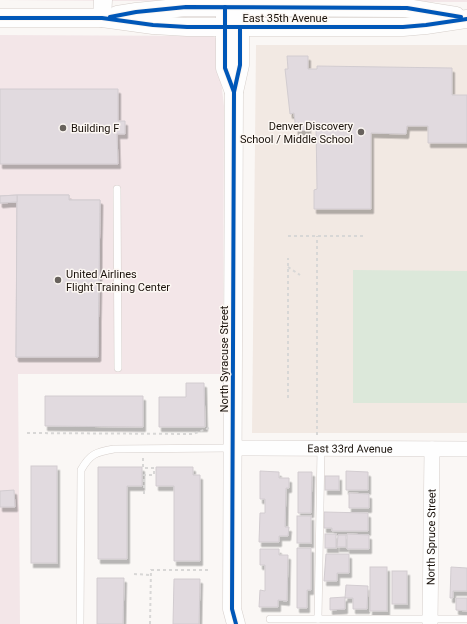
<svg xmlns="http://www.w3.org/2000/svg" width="467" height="624" font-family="Roboto,sans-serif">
	<defs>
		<filter id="shadow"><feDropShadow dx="2.5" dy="4.5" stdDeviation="0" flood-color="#0004"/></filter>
	</defs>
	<rect width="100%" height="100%" fill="#faf7f5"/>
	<g fill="#f3e6e8">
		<polygon points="0,0 467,0 467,2 120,1"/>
		<polygon points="0,35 213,36 216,38 224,106 223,374 18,374 20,624 0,624"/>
	</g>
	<polygon fill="#f2e9e3" points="256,45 467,45 467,433 252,433"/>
	<polygon fill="#dce8da" points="353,270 467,271 467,403 353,403"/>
	<g fill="#e1dadf" stroke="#d2ccd0" filter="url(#shadow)">
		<polygon points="287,56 308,56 308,69 317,69 317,66 452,68 452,95 467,95 467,143 428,143 428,126 407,126 406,134 371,133 371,209 314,209 314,190 317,189 316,124 308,124 308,130 296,131 294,113 290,114 285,69 288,69"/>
		<polygon points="0,89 118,89 118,121 125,121 125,134 117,134 118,164 0,164"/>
		<polygon points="17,195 69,195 69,200 100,200 98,357 16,357 17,202 0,203 0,196"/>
		<polygon points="17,195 69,195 69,200 100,200 98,357 16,357"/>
		<polygon points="17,195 17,202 0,203 0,196"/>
		<polygon points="186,383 204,383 205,427 159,427 159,397 186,397"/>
		<polygon points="45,396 143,396 143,427 45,426"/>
		<rect x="31" y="466" width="26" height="97"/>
		<polygon points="98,467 142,467 142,486 127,486 127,559 98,559"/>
		<polygon points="156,467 193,467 193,475 200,475 200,561 174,561 174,486 156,486"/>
		<polygon points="260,471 279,472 279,478 289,478 289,488 286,488 285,527 289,527 288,536 279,536 279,542 259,542 260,513 265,513 265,499 260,499"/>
		<polygon points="346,471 368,472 368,490 346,490"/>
		<polygon points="298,472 312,472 311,513 298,513"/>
		<rect x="325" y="476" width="14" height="14"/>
		<polygon points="14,490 15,507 0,507 0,491"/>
		<polygon points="349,493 369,494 369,508 349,508"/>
		<polygon points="324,512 368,513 368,531 332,531 332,528 324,528"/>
		<rect x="297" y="516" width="14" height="27"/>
		<rect x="325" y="534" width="11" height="14"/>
		<polygon points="347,534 369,535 369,549 347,549"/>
		<polygon points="338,535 346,535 346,547 337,547"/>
		<polygon points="297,548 311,548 311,590 307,590 307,608 297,608"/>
		<polygon points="260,549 279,549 279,555 288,555 287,601 278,600 278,607 259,607 260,590 265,591 265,565 260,565"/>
		<polygon points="326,554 349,554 349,573 337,573 337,581 324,581"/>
		<rect x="370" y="567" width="17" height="44"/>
		<polygon points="451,567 467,568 467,591 453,591 453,598 450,598"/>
		<rect x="392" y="571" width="15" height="33"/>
		<polygon points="97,578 124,578 123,624 97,624"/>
		<polygon points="174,579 200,579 199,624 173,624"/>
		<polygon points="346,585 368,586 367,609 353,609 353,598 345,598"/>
		<polygon points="345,597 345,609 330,610 330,598"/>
		<polygon points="456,598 467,598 467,611 456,610"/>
	</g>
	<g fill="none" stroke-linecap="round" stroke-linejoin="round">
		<defs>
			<g id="service">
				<polyline points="117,189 118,368"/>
				<polyline points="270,619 467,619"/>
				<polyline points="318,619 321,449"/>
				<path d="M80 624 81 470C90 454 96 452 114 449L232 448"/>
			</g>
			<g id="minor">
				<path id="s1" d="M233 448 467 449"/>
				<path id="s2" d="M430 624 432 449"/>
			</g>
			<g id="tertiary">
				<polyline points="117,15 136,12 186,7 407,8 456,16"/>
				<polyline points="225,15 225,68 234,92"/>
				<polyline points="0,18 102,18 153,25 187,27 403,27 426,25 467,19"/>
				<polyline points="102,18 103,0"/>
				<polyline points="236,624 232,609 234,92 240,65 240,7"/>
			</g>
		</defs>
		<use href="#service" stroke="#d6cfcb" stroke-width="8"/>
		<use href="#minor" stroke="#d6cfcb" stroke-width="16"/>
		<use href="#tertiary" stroke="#d6cfcb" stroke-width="19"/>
		<g stroke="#d8d7d6" stroke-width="2" stroke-dasharray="3 3" stroke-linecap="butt">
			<polyline points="288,236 364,236"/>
			<polyline points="288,267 300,275"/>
			<polyline points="288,398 288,258"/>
			<polyline points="27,433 193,434 209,428"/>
			<polyline points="317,435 317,236"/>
			<polyline points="143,458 143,468 154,468 154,475 144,475 144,497"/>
			<polyline points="134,574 151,575"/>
			<polyline points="150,624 151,570 209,570"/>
		</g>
		<use href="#service" stroke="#fefefe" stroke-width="7"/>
		<use href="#minor" stroke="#fefefe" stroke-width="15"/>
		<use href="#tertiary" stroke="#fefefe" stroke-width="18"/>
		<defs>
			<g id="cycleway">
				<polyline points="225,7 225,68 234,92"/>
				<polyline points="110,17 136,12 186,7 407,8 461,17"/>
				<polyline points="0,18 102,18 153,25 187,27 403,27 426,25 467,19"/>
				<polyline points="236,624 232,609 234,92 240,65 240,28"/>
			</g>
		</defs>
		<use href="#cycleway" stroke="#fcf7f3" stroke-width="6"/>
		<use href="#cycleway" stroke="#0057b8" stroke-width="4"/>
	</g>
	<g fill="#68625d" stroke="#fcf7f3" stroke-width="1.5">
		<circle cx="63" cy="128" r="4"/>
		<circle cx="361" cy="132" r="4"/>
		<circle cx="58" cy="280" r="4"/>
	</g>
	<g text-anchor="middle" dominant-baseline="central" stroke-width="3" stroke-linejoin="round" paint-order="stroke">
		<g font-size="11" fill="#1a120b" stroke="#fcf7f3">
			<text x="285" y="18">East 35th Avenue</text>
			<text transform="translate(224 359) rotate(-90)">North Syracuse Street</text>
			<text stroke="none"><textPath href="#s1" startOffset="117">East 33rd Avenue</textPath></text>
			<text stroke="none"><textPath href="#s2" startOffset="87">North Spruce Street</textPath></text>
		</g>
		<g font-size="11" fill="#1a120b" stroke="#fcf7f3" text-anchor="start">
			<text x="353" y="126" text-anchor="end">Denver Discovery<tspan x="353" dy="13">School / Middle School</tspan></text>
			<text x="71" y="128">Building F</text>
			<text x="66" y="274">United Airlines<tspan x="66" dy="13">Flight Training Center</tspan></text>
		</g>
	</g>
</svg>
